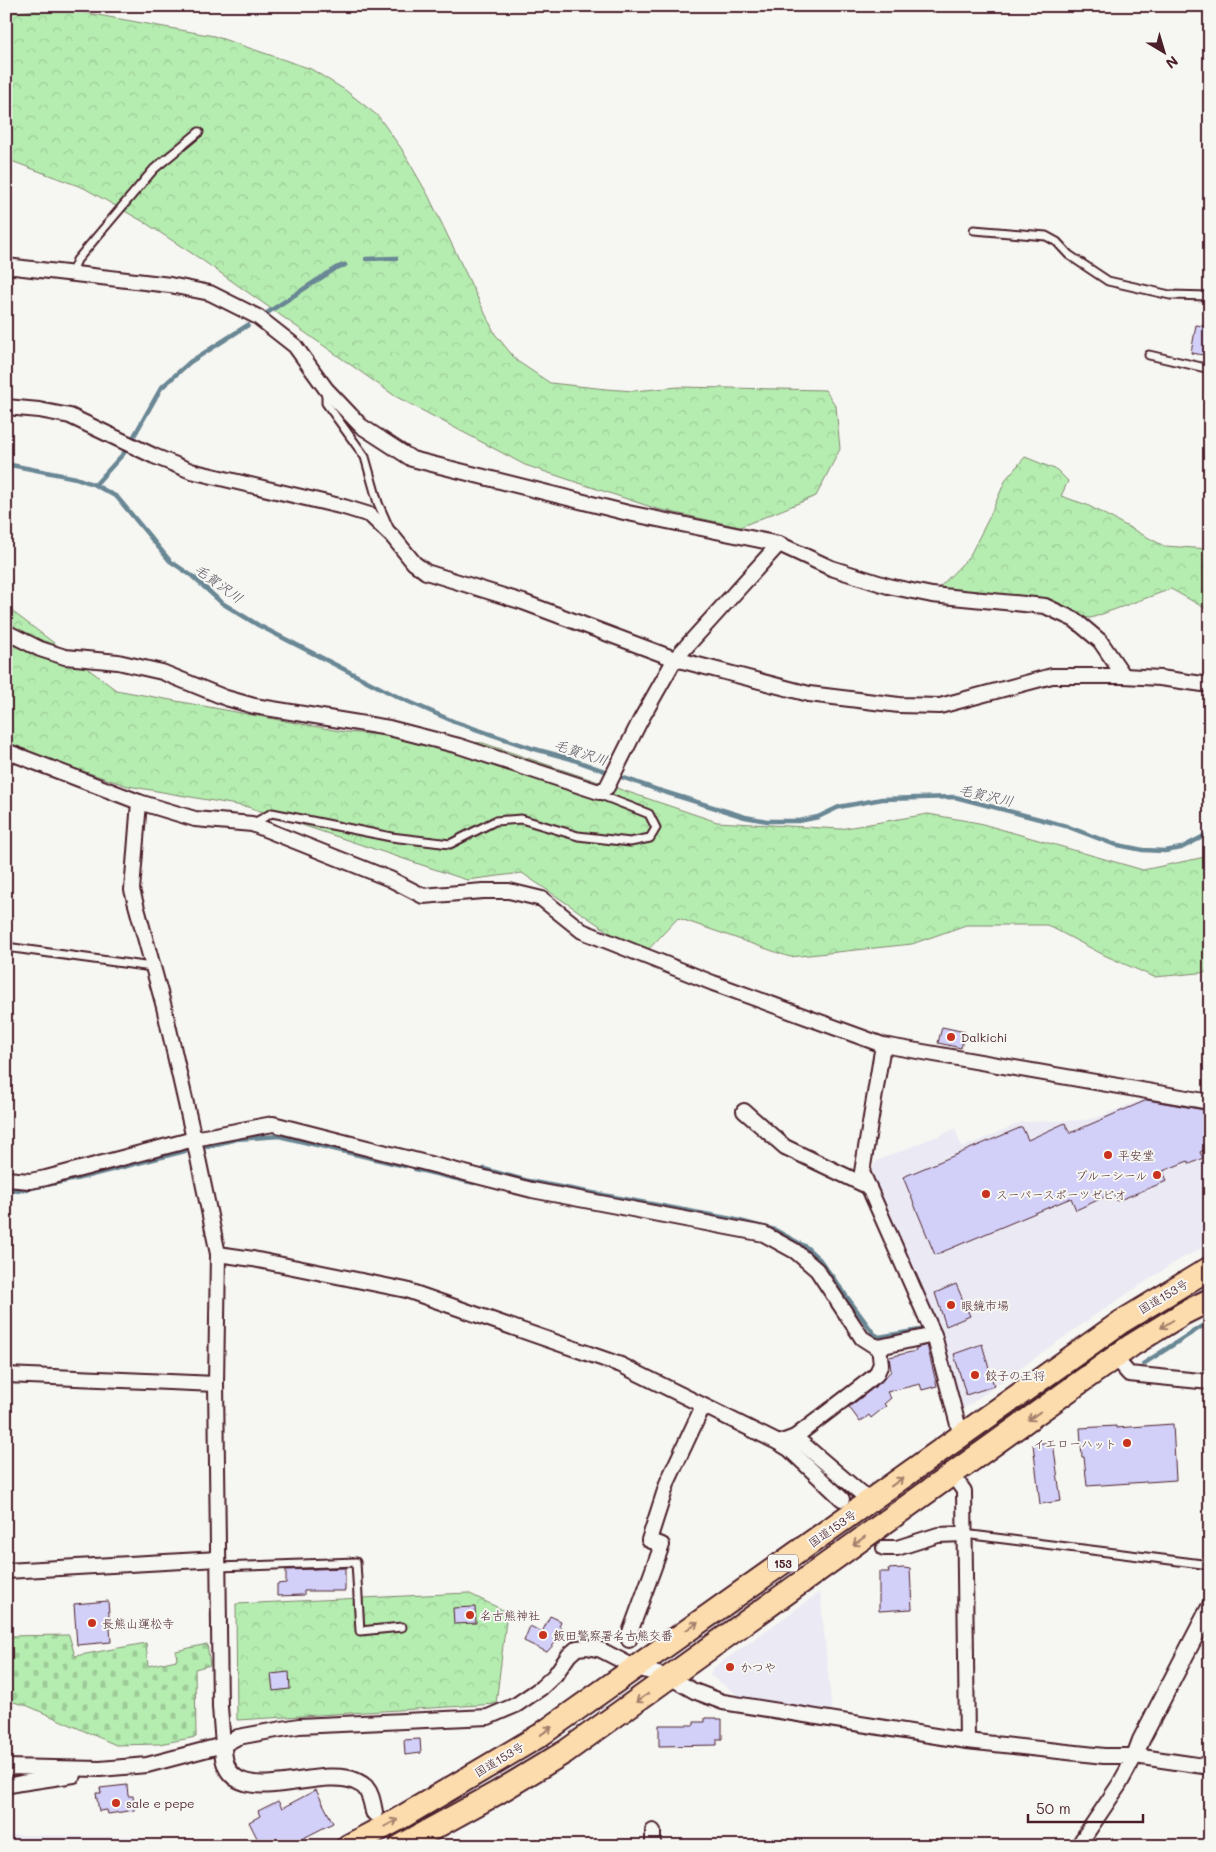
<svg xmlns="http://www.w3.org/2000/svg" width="1216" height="1852" font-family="Mali,'Klee One',sans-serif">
	<defs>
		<pattern id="forest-crowns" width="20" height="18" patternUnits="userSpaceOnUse" patternTransform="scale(1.25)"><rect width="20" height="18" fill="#b5edb0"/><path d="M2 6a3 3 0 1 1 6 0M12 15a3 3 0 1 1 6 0" fill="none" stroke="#9dcb98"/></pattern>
		<pattern id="cemetery-stones" width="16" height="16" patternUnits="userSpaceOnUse" patternTransform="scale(1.25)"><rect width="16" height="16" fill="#b5edb0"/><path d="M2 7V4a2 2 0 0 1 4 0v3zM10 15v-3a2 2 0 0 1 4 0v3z" fill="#9dcb98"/></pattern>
	</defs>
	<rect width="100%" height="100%" fill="#f6f6f2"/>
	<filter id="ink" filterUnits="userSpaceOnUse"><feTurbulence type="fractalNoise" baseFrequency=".02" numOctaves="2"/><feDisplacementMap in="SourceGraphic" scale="10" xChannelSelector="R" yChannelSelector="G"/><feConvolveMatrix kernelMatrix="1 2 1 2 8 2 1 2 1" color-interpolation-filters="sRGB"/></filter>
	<g filter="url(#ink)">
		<g fill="#ebeaf4">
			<polygon points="1147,1098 1210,1109 1210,1244 1177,1261 1095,1315 965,1408 960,1405 943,1342 870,1174 876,1161 955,1129 962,1148 1022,1122 1085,1120 1098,1117"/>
			<polygon points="820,1592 832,1712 742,1698 710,1675 712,1669"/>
			<polygon points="6,1835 136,1837 137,1846 6,1846"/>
		</g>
		<g fill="url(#forest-crowns)" stroke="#80866e">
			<polygon points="59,8 214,36 311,69 345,90 378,116 401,148 428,195 495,334 517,361 550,383 606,389 633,391 679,387 825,390 836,406 840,449 816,496 740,527 657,509 525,465 395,396 202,260 144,222 84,188 6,159 6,13"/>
			<polygon points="1025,457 1057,470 1068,481 1061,496 1087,505 1164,546 1210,549 1210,611 1171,589 1091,618 1080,617 1045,606 932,595 969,557 989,518 1006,479"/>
			<polygon points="6,594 13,612 116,690 345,732 483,743 717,822 840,829 928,814 979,823 1143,870 1210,856 1210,972 1154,977 1104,955 1047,925 966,925 912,944 790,957 678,918 643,955 522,873 467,880 248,807 128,786 6,746"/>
			<polygon points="468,1593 507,1612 496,1704 237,1720 236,1604"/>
		</g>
		<polygon fill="url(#cemetery-stones)" stroke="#80866e" points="69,1635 75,1656 146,1643 148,1666 177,1660 176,1651 207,1644 210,1665 195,1669 196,1737 159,1744 116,1745 28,1706 6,1700 6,1636"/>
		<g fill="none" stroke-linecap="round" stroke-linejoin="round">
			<g stroke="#698794" stroke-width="4.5">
				<polyline points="366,259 396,258"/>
				<polyline points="267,313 336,268 345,265"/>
				<polyline points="134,436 161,388 190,362 248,325"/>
				<polyline points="6,464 76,478 95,485 117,497 170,561 192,576 222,603 258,625 398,697 455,722 531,748 568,758 658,790 745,817 767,821 799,821 818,817 839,807 882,799 955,797 1066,826 1113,844 1143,850 1165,851 1181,848 1210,833"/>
				<polyline points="95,485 124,453"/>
				<polyline points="201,1148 236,1139 279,1136 405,1166"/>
				<polyline points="415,1169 474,1183"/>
				<polyline points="484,1169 528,1181 732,1219 775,1230 806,1247 820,1260 874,1334 879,1337 920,1330"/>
				<polyline points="6,1191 21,1190 76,1179 185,1151"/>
				<polyline points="1143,1364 1210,1321"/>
			</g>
		</g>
		<g fill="#d2cff8" stroke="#4a1f2b">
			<polygon points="1196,325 1210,327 1210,356 1191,353"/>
			<polygon points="942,1027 965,1032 961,1048 938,1043"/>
			<polygon points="1147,1100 1210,1111 1210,1147 1200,1152 1203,1158 1190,1164 1188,1161 1163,1171 1167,1181 1117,1201 1113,1193 1076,1210 1071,1198 935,1255 903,1177 1022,1127 1028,1140 1065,1123 1070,1133"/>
			<polygon points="956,1284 970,1316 946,1326 935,1293"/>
			<polygon points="982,1344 994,1386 966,1395 954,1354"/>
			<polygon points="927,1345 937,1386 922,1390 920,1384 887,1392 891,1398 884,1404 886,1406 871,1418 869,1415 860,1422 849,1407 881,1382 891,1371 889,1357 916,1351 916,1348"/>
			<polygon points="1173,1424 1176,1480 1087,1486 1084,1457 1082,1457 1080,1428 1116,1426 1116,1428"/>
			<polygon points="1053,1442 1061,1501 1040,1504 1033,1444"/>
			<polygon points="345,1568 345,1591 304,1591 304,1595 277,1596 277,1584 286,1583 286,1570"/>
			<polygon points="904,1568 910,1569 912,1609 879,1611 879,1572 889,1572 888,1569"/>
			<polygon points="108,1601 111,1642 77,1645 74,1604"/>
			<polygon points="475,1607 476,1623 454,1624 453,1608"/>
			<polygon points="550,1616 561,1621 559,1626 562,1628 555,1643 547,1652 524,1641 530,1626 542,1632"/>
			<polygon points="289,1672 290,1689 273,1691 271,1674"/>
			<polygon points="705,1718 717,1718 717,1719 722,1719 722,1739 717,1739 717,1745 659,1746 659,1725 694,1725 694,1722 705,1722"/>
			<polygon points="420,1739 421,1753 405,1755 404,1740"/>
			<polygon points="127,1785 128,1796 133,1796 135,1810 108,1814 107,1810 99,1811 96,1793 101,1793 100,1788"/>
			<polygon points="316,1790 333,1823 288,1846 261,1846 249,1822 260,1816 258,1811 278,1801 282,1808"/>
		</g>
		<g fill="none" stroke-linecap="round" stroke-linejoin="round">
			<polyline stroke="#d4cbca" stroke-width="14" stroke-dasharray="14 7" stroke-linecap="butt" points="849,1507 884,1548"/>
			<defs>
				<g id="service">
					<polyline points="974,230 1046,236 1057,242 1069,255 1108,281 1170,295 1210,296"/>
					<polyline points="72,272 77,260 154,169 199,132"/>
					<polyline points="1149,355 1210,369"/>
					<polyline points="326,390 326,403 365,457 378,503 390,530"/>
					<polyline points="252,824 272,813 391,837 450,844 495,821 521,819 578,836 630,842 650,838 656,828 649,814 598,794"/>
					<polyline points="6,947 152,967"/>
					<polyline points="964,1534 1210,1565"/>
					<polyline points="218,1567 356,1562 360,1631 402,1627"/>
				</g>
				<g id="minor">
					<polyline points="6,266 170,285 210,293 258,317 295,346 326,389 361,426 412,459 628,513 779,544 675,659 640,721 607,787 599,792 459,746 389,728 254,706 226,698 162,672 118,662 65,657 40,649 6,632"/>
					<polyline points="6,407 39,410 70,416 154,456 191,471 344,507 370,515 393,537 414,563 426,572 523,602 675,659 809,694 899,705 940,706 1052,676 1124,676 1160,678 1210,685"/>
					<polyline points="779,544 831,568 888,586 932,595 1045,606 1075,620 1100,641 1124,676"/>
					<polyline points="6,751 139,802 195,819 252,824 390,879 423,896 483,891 509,891 542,899 582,931 713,983 883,1045 1210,1102"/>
					<polyline points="139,802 132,890 164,1007 194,1139 218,1254 216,1384 220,1707 223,1745"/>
					<polyline points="883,1045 862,1172 934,1335 961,1436"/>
					<polyline points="744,1111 785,1147 869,1187"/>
					<polyline points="6,1179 30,1181 46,1178 194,1139 273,1124 532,1190 764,1234 795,1251 817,1270 862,1338 873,1345 879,1347 934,1335"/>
					<polyline points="218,1254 253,1259 406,1290 621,1365 779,1443 789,1449 842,1499"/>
					<polyline points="1115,1358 1129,1374 1210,1382"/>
					<polyline points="6,1375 216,1384"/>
					<polyline points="795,1437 870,1501"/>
					<polyline points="779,1443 795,1437 876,1375 881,1364 879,1347"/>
					<polyline points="952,1474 964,1491 967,1741"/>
					<polyline points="884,1548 897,1548 938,1535 964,1534"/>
					<polyline points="6,1571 218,1559"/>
					<polyline points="629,1640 629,1635 662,1545 649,1540 668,1481 703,1406"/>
					<polyline points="6,1767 100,1769 147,1765 223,1745 238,1737 299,1726 488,1717 516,1705 541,1688 555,1675 569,1655 577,1648 587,1647 601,1650 634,1667 671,1678 694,1691 723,1702 967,1741 1104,1756 1135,1756 1210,1767"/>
					<polyline points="6,1786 21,1783 74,1775"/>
					<polyline points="653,1831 653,1846"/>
					<polyline points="1078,1846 1119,1785 1135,1756"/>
				</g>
				<g id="tertiary">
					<path d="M223 1745C222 1818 316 1764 355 1781 359 1783 362 1784 365 1787 371 1794 372 1802 374 1812"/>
					<polyline points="1135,1756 1141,1740 1210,1607"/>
				</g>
				<g id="trunk">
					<polyline points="348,1846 397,1820 539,1736 1121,1322 1210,1268"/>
					<polyline points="401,1846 497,1793 565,1752 1132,1345 1184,1313 1210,1300"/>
				</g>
			</defs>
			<use href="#service" stroke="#4a1f2b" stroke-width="11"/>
			<use href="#minor" stroke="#4a1f2b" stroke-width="18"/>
			<use href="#tertiary" stroke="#4a1f2b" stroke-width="20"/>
			<use href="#trunk" stroke="#4a1f2b" stroke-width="26"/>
			<use href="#service" stroke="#f6f6f2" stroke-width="7"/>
			<use href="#minor" stroke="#f6f6f2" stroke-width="14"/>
			<use href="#tertiary" stroke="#f6f6f2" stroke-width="16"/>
			<use href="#trunk" stroke="#fcdcac" stroke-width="22"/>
		</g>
		<defs><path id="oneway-shaft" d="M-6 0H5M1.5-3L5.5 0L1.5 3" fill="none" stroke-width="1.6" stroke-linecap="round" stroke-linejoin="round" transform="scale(1.25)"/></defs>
		<g stroke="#a37e6c">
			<use href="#oneway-shaft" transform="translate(1167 1324) rotate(148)"/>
			<use href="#oneway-shaft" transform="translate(1034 1416) rotate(144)"/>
			<use href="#oneway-shaft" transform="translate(897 1482) rotate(-36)"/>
			<use href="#oneway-shaft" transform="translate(859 1541) rotate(144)"/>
			<use href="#oneway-shaft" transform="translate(692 1626) rotate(-35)"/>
			<use href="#oneway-shaft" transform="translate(642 1698) rotate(145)"/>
			<use href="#oneway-shaft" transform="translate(546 1731) rotate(-36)"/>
			<use href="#oneway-shaft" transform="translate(391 1823) rotate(-28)"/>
		</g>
	</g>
	<g fill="#c8321e" stroke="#f6f6f2" stroke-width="2">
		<circle cx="951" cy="1037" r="5"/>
		<circle cx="1108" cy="1155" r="5"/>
		<circle cx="1157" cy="1175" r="5"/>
		<circle cx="986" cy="1194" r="5"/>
		<circle cx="951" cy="1305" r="5"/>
		<circle cx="975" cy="1375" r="5"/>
		<circle cx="1127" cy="1443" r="5"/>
		<circle cx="470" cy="1615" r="5"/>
		<circle cx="92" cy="1623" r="5"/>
		<circle cx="543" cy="1635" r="5"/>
		<circle cx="730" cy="1667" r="5"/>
		<circle cx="116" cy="1803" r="5"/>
	</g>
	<g text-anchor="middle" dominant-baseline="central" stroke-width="4" stroke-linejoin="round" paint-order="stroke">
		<rect fill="#f6f6f2" stroke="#7e6067" stroke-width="1" x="768" y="1554.5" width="30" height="17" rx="4"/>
		<g font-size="11" font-weight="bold" fill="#4a1f2b">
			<text x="783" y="1563">153</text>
		</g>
		<g font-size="12" fill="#4a1f2b" stroke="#f6f6f2" text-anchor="start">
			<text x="961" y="1037">Dalkichi</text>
			<text x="1118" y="1155">平安堂</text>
			<text x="1147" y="1175" text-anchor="end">ブルーシール</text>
			<text x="996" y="1194">スーパースポーツゼビオ</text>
			<text x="961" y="1305">眼鏡市場</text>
			<text x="985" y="1375">餃子の王将</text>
			<text x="1117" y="1443" text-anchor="end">イエローハット</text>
			<text x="480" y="1615">名古熊神社</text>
			<text x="102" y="1623">長熊山運松寺</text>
			<text x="553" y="1635">飯田警察署名古熊交番</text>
			<text x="740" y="1667">かつや</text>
			<text x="126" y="1803">sale e pepe</text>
		</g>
		<g font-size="12" fill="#4a1f2b" stroke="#f6f6f2">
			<text transform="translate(1163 1296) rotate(-31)">国道153号</text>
			<text transform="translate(832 1528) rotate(-35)">国道153号</text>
			<text transform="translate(499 1759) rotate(-31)">国道153号</text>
		</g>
		<g font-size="14" font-style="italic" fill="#595360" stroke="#f6f6f2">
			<text transform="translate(219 583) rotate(36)">毛賀沢川</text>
			<text transform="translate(581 752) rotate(18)">毛賀沢川</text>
			<text transform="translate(986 795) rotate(13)">毛賀沢川</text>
		</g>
	</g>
	<rect width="1216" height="1852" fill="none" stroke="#f6f6f2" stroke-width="25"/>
	<rect x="12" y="12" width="1191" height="1827" fill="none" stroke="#4a1f2b" stroke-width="2" filter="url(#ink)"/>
	<g transform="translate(1164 52) rotate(142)" stroke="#f6f6f2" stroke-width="4" paint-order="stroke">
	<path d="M0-4L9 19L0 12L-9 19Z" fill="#4a1f2b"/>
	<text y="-8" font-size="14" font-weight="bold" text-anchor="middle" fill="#4a1f2b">N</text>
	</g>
	<path d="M1028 1814v8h115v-8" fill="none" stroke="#4a1f2b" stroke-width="2.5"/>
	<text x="1036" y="1814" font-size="15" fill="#4a1f2b" stroke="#f6f6f2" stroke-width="4" paint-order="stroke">50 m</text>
</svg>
